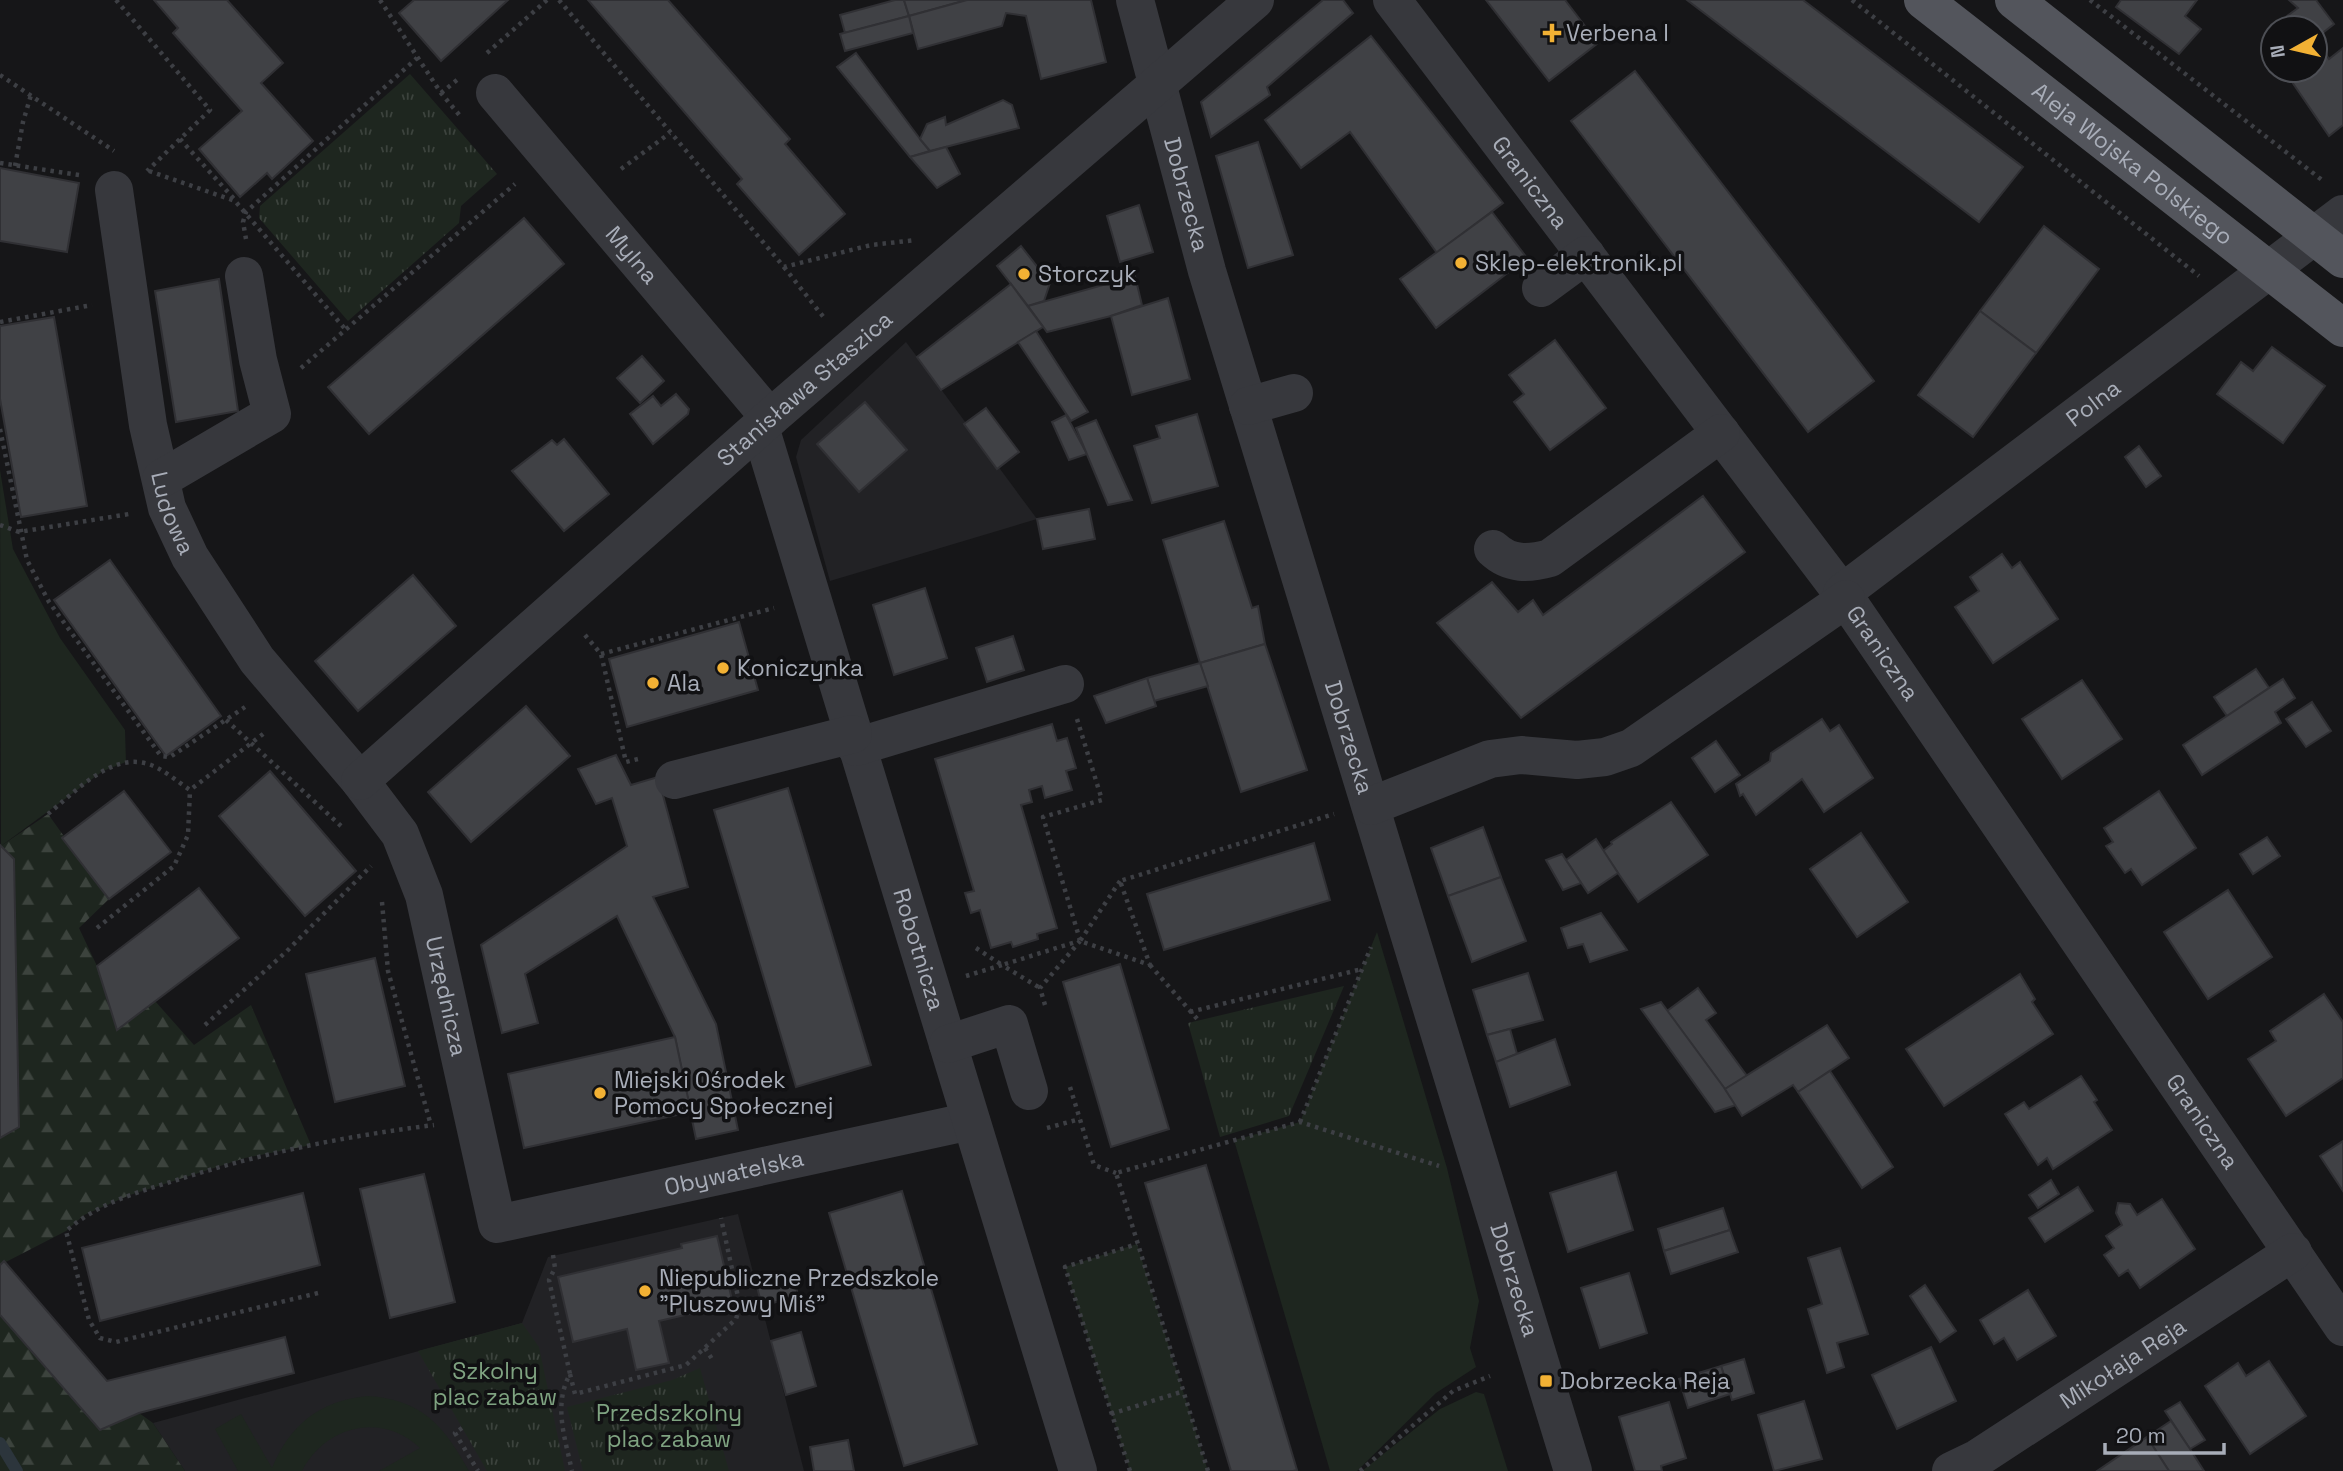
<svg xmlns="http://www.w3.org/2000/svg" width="2343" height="1471" font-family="'Space Grotesk',sans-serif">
	<defs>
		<pattern id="forest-firs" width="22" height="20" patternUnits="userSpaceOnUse" patternTransform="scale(1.75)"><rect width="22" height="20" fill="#1e261f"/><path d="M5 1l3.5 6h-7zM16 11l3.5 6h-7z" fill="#3c433d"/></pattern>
		<pattern id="park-tufts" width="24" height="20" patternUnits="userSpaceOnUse" patternTransform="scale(1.75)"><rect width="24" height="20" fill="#1e261f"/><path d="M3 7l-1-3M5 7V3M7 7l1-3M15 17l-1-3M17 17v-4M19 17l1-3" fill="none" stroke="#3c433d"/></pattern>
	</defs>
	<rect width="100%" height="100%" fill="#161618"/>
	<g fill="#222225">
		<polygon points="906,342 1037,519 830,581 796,457 801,440"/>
		<polygon points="738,1214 804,1471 185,1471 153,1423 522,1323 548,1257"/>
	</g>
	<g fill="#1e261f">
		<polygon points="0,470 13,549 60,638 125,730 126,762 103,771 1,846"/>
		<polygon points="1377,932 1447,1168 1479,1301 1470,1348 1476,1367 1436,1393 1357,1471 1330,1471 1234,1140 1300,1122"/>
		<polygon points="1137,1244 1208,1471 1130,1471 1065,1267"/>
		<polygon points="1476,1392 1484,1394 1508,1471 1362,1471 1440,1409"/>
		<path d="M367 1396C422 1399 444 1426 469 1471H379L420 1448C382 1412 326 1425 302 1471H238L215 1429 241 1414 272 1468C290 1425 319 1401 367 1396Z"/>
	</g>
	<g fill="url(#forest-firs)">
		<polygon points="48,814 109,899 79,928 97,966 117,1030 155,1001 194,1045 251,1005 311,1145 245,1158 130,1195 84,1215 66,1231 0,1265 0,1138 19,1127 14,859 1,846"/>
		<polygon points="0,1315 100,1430 139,1413 153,1423 185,1471 0,1471"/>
	</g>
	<g fill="url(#park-tufts)">
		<polygon points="410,74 497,174 461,206 459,223 348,321 259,218 260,206"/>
		<polygon points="1344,986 1289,1116 1220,1137 1188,1023"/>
		<polygon points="522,1323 539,1347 565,1471 487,1471 418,1351"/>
		<polygon points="700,1368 729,1471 583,1471 567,1407 672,1380"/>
	</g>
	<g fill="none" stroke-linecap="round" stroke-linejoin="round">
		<polyline stroke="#2c353c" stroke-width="12" points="0,1443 17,1471"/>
	</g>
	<g fill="#404145" stroke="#303034" stroke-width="2">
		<polygon points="154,0 227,0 283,63 261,83 313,141 272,179 267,173 240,197 199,149 242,111 173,33 178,28"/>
		<polygon points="414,0 508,0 441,61 399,13"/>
		<polygon points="588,0 668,0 790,139 785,144 845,214 799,255 737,184 742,179"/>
		<polygon points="895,0 904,0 909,16 845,33 840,15"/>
		<polygon points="904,0 967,0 909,16"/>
		<polygon points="967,0 1091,0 1106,62 1041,79 1026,16 1006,13 1002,26 918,49 909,16"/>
		<polygon points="1323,0 1343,0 1353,13 1267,87 1270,95 1211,137 1201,102"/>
		<polygon points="1486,0 1565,0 1598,43 1549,81"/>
		<polygon points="1687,0 1803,0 2023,167 1979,222"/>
		<polygon points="2121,0 2197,0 2185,16 2201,29 2179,54 2116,7"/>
		<polygon points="2289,0 2316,0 2334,24 2320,35 2309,22 2297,28 2287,16 2298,8"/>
		<polygon points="909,16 913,33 845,51 840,34"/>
		<polygon points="1371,36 1503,203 1437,253 1350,132 1301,168 1265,120"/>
		<polygon points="2343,48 2343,125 2329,136 2290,79 2302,70 2315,70 2315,60 2325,53 2329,59"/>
		<polygon points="856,53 920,139 930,151 910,157 837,67"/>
		<polygon points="1635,71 1874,381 1808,432 1571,121"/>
		<polygon points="1003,100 1012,105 1019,128 930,151 920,139 927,124 945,117 946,125"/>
		<polygon points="1258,142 1293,255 1248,268 1216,156"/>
		<polygon points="946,147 960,174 937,188 910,157"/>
		<polygon points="0,168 79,183 67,252 0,241"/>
		<polygon points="1139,205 1153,252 1120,262 1107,216"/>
		<polygon points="1492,212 1527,258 1436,328 1400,279"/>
		<polygon points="524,218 564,264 369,434 328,387"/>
		<polygon points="2044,226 2099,269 2036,353 1980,311"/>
		<polygon points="1021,246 1050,283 1044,301 1028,306 997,266"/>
		<polygon points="1135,276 1142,305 1111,316 1047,332 1028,306"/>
		<polygon points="219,279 238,411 176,422 155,291"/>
		<polygon points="1011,284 1043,327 941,390 917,357"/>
		<polygon points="1168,298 1190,379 1132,395 1111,316"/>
		<polygon points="1980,311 2036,353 1973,437 1918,395"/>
		<polygon points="54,317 87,506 21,517 0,399 0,326"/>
		<polygon points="1036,331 1088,412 1071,421 1018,342"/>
		<polygon points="1555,340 1606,408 1550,450 1514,402 1524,394 1509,375"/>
		<polygon points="2272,347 2325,386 2283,443 2217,394 2241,362 2253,371"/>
		<polygon points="642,356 664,381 640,403 617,378"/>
		<polygon points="676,394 689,409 688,414 653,444 630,414 653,396 661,406"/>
		<polygon points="865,402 907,450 859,492 817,444"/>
		<polygon points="986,408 1019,452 997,469 964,424"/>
		<polygon points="1197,414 1218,486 1152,503 1134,446 1160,438 1156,426"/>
		<polygon points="1066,415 1087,454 1069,460 1052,422"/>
		<polygon points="1096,420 1132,500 1108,505 1076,428"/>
		<polygon points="564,439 609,494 564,531 512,471 552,440 557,445"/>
		<polygon points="2139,446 2161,476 2146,487 2125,457"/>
		<polygon points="1703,496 1745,552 1521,718 1437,623 1492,582 1518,612 1533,600 1543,615"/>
		<polygon points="1089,509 1095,539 1043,549 1037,519"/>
		<polygon points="1224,521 1252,608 1258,606 1265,644 1200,663 1163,540"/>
		<polygon points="2002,554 2012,568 2020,562 2058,619 1993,663 1955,607 1979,591 1970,577"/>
		<polygon points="110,560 221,716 166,756 54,600"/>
		<polygon points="413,575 456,626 358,711 315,661"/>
		<polygon points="925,588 947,658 894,675 873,605"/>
		<polygon points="739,622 758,690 627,727 609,659"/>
		<polygon points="1013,636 1024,670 987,682 976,648"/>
		<polygon points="1265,644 1307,770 1241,792 1200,663"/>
		<polygon points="1200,663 1208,686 1154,701 1147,678"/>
		<polygon points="2256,669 2269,688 2227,716 2214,697"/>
		<polygon points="1147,678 1156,706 1106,723 1094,696"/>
		<polygon points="2283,679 2295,698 2275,712 2281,723 2202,775 2183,745"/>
		<polygon points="2082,680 2122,739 2062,779 2022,719"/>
		<polygon points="2312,702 2331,731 2306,747 2286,719"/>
		<polygon points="526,706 570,756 471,842 428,792"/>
		<polygon points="1822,719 1830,731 1839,725 1873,778 1824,812 1802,779 1756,815 1743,794 1740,796 1736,784 1770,761 1771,753"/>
		<polygon points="1052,724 1057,741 1067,738 1076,768 1066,771 1072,790 1045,798 1042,786 1029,790 1032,802 1021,805 1057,928 1037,934 1038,939 1013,947 1011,942 991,948 980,910 971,913 965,893 974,891 935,759"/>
		<polygon points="1716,741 1740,775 1715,792 1692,758"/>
		<polygon points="616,755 631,785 658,777 688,887 653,897 716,1024 738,1130 696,1139 675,1037 617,916 525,974 538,1023 502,1033 481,945 627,846 612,798 596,804 578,769"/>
		<polygon points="270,771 356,871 305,916 219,816"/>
		<polygon points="788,788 871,1065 796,1087 714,810"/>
		<polygon points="124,791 171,852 109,899 62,838"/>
		<polygon points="2159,791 2196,848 2142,885 2131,869 2125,873 2106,846 2113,842 2104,828"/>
		<polygon points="1671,802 1708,855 1638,902 1603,851 1612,844 1611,842"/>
		<polygon points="1483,827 1501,877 1448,896 1431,848"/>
		<polygon points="1861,833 1908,902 1857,937 1810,869"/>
		<polygon points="2267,837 2280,856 2253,874 2240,854"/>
		<polygon points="1596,839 1618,873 1588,893 1566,860"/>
		<polygon points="1314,843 1330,900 1164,950 1147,894"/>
		<polygon points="0,845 14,859 19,1127 0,1138"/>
		<polygon points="1562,854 1581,883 1563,890 1546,860"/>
		<polygon points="1501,877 1526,941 1472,962 1448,896"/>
		<polygon points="199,888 239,938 117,1030 97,966"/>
		<polygon points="2228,890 2272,957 2208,999 2164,932"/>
		<polygon points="1601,913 1627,950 1590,962 1583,944 1568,948 1561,928"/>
		<polygon points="375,958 405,1086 335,1102 306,974"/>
		<polygon points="1120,964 1169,1129 1111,1147 1063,982"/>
		<polygon points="1528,973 1543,1020 1487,1035 1473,990"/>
		<polygon points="2020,974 2035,999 2032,1002 2053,1034 1944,1106 1906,1049"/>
		<polygon points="1698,988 1716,1013 1706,1020 1747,1076 1725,1089 1667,1011"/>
		<polygon points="2324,994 2343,1022 2343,1078 2286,1116 2248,1059 2276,1041 2270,1031"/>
		<polygon points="1661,1002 1725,1089 1736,1105 1715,1112 1641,1009"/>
		<polygon points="1827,1025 1849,1058 1798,1092 1793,1085 1742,1116 1725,1089"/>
		<polygon points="1510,1029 1517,1054 1496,1062 1487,1035"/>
		<polygon points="675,1037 691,1112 524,1148 508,1074"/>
		<polygon points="1555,1039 1570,1085 1510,1107 1496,1062"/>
		<polygon points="1830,1071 1893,1167 1862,1188 1798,1092"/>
		<polygon points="2081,1076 2097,1100 2094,1102 2112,1130 2053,1169 2047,1158 2038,1165 2005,1114 2024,1102 2029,1109"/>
		<polygon points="2343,1141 2343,1191 2320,1156"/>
		<polygon points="1206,1165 1297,1470 1293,1471 1231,1471 1145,1183"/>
		<polygon points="1616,1172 1633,1230 1568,1252 1550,1193"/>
		<polygon points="424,1174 455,1302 390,1318 360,1189"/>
		<polygon points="2051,1180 2059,1194 2038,1208 2029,1195"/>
		<polygon points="2078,1187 2093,1211 2045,1242 2029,1218"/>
		<polygon points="902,1191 977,1444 904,1466 829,1213"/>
		<polygon points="303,1193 320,1265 100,1321 82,1248"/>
		<polygon points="2162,1199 2195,1249 2140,1288 2128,1270 2119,1276 2104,1255 2114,1248 2106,1236 2122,1225 2116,1213 2118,1203 2130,1204 2137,1215"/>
		<polygon points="1723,1208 1730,1230 1664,1251 1658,1229"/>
		<polygon points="1730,1230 1738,1252 1671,1274 1664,1251"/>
		<polygon points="717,1236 733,1304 659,1321 669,1363 636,1370 627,1329 573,1342 558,1277 682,1248 681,1244"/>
		<polygon points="1840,1248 1868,1334 1837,1343 1844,1367 1827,1373 1808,1309 1822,1304 1808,1258"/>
		<polygon points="4,1261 107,1381 285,1337 294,1373 139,1413 100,1430 0,1315 0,1265"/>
		<polygon points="1629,1273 1647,1333 1600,1348 1581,1288"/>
		<polygon points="794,1277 798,1296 762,1306 757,1287"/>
		<polygon points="1925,1285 1956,1331 1940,1342 1910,1296"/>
		<polygon points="2028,1290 2056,1336 2017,1360 2004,1338 1994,1344 1980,1320"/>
		<polygon points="801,1332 816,1386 786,1395 771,1341"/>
		<polygon points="1931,1347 1956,1401 1897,1429 1872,1375"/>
		<polygon points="1744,1359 1754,1393 1732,1400 1721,1366"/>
		<polygon points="2269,1361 2306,1416 2250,1454 2205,1386 2238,1363 2246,1376"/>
		<polygon points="1721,1366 1730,1394 1688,1408 1679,1379"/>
		<polygon points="1804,1401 1822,1459 1774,1471 1758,1415"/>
		<polygon points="1669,1402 1686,1458 1661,1466 1662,1471 1635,1471 1619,1417"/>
		<polygon points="2180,1402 2205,1440 2190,1449 2165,1411"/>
		<polygon points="2171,1421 2190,1449 2204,1471 2169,1471 2147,1437"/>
		<polygon points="2147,1437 2169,1471 2097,1471"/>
		<polygon points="848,1440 854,1471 814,1471 810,1447"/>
	</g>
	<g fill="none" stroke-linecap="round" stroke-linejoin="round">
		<g stroke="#3d3f44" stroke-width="4.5" stroke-dasharray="3.5 5" stroke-linecap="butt">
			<polyline points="116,0 210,110 147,171"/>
			<polyline points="380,0 441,93 461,117"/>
			<polyline points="559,0 784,267 871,245 916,240"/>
			<polyline points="1852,0 2199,276"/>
			<polyline points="2090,0 2322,180"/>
			<polyline points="487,53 547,0"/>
			<polyline points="0,75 114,151"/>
			<polyline points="441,93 457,80"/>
			<polyline points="180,139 235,200"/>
			<polyline points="0,163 79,175"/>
			<polyline points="15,166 23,122 31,95"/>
			<polyline points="621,169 670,133"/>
			<polyline points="149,171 235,201 346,330"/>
			<polyline points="246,239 243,222 246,212 417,58"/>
			<polyline points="784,267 825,319"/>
			<polyline points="0,322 92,305"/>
			<polyline points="301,368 515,184"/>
			<polyline points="0,429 27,560 49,602 161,756 170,757 245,707"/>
			<polyline points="0,525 19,532 129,514"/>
			<polyline points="585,635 601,654 626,762 642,758"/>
			<polyline points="601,654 774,608"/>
			<polyline points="1077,719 1102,800 1043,817 1080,940"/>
			<polyline points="226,720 341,826"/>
			<path d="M48 814C74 793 111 752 148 764 162 768 178 782 190 790L267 731"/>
			<polyline points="1120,881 1080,941 1150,965 1120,881 1334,814"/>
			<polyline points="382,902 388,971 430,1122"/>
			<polyline points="97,928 174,866 188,835 190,790"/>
			<polyline points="976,948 1002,965 1079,941"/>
			<polyline points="1150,965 1199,1021"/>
			<polyline points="966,976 1002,965 1040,988"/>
			<polyline points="1045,1005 1040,988 1080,941"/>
			<polyline points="1190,1012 1362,969"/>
			<polyline points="205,1025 287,951 371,866"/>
			<polyline points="1070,1087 1094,1165 1116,1173"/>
			<polyline points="1300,1122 1371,947"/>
			<polyline points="1047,1128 1080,1119"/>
			<path d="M553 1255 555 1268 549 1280 570 1374C553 1405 565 1438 572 1471"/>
			<path d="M318 1293 116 1342 100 1338 89 1320 66 1231C98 1203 138 1192 177 1180 261 1153 347 1136 434 1125"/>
			<polyline points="705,1348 712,1359"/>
			<polyline points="570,1374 575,1394 686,1365 736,1319 740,1306 721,1218"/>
			<polyline points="1111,1414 1184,1391"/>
			<polyline points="462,1428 455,1433 478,1471"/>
			<polyline points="1130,1471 1065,1267 1137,1244"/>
			<polyline points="1208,1471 1116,1173 1300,1122 1439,1166"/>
			<polyline points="1360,1471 1453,1391 1490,1376"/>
		</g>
		<g stroke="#37383d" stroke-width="38">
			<path id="s1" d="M1135 0 1207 271 1573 1471"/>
			<path id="s2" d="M1392 0 1842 593 2343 1327"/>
			<path id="s3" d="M495 93 770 418"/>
			<path id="s4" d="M114 190 148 425 167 508 190 557 257 660 360 781 400 834 424 895 497 1224 971 1121"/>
			<polyline points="1541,288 1586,255"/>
			<polyline points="1248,406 1294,393"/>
			<path id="s5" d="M760 427 1078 1471"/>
			<polyline points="161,479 272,414 258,360 244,276"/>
			<path d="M1493 549C1510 565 1529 564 1550 558L1721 433"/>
			<path id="s6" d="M1842 593 2343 214"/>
			<polyline points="856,747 1065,684"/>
			<polyline points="674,780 853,734"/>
			<path id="s7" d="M360 781 770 418 1255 0"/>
			<polyline points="1371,806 1490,759 1521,755 1577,760 1605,757 1631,748 1846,599"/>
			<polyline points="948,1044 1009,1024 1029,1091"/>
			<path id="s8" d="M1951 1471 1978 1458 2293 1252"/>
		</g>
		<g stroke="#53555c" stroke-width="38">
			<path id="s9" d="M1923 0 2343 328"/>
			<polyline points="2014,0 2343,259"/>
		</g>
	</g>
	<g fill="#f2b134" stroke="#111113" stroke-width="2.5">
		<path d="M1548.5 22.5h7v7h7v7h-7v7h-7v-7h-7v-7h7z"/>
		<circle cx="1461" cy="263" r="7"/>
		<circle cx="1024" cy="274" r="7"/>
		<circle cx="723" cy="668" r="7"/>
		<circle cx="653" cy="683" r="7"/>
		<circle cx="600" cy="1093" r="7"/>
		<circle cx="645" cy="1291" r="7"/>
		<rect x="1539" y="1374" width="14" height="14" rx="3.5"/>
	</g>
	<g text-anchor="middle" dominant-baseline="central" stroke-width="7" stroke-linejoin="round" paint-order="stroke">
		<g font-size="23" fill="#a8adb8" stroke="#111113" text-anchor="start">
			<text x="1566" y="33">Verbena I</text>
			<text x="1475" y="263">Sklep-elektronik.pl</text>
			<text x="1038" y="274">Storczyk</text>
			<text x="737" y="668">Koniczynka</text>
			<text x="667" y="683">Ala</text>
			<text x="614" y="1080">Miejski Ośrodek<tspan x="614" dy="26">Pomocy Społecznej</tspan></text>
			<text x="659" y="1278">Niepubliczne Przedszkole<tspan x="659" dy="26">"Pluszowy Miś"</tspan></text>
			<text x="1560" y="1381">Dobrzecka Reja</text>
		</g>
		<g font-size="23" fill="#a8adb8" stroke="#111113">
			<text stroke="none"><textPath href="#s9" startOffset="266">Aleja Wojska Polskiego</textPath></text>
			<text stroke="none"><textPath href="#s2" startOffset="229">Graniczna</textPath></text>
			<text stroke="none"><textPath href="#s1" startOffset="201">Dobrzecka</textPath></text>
			<text stroke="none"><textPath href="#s3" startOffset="212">Mylna</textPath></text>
			<text stroke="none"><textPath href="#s7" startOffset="593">Stanisława Staszica</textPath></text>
			<text stroke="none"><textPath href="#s6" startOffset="315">Polna</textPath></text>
			<text stroke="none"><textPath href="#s4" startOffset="329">Ludowa</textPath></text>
			<text stroke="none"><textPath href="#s2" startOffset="817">Graniczna</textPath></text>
			<text stroke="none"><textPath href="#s1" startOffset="768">Dobrzecka</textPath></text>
			<text stroke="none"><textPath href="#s5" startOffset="546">Robotnicza</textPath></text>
			<text stroke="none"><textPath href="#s4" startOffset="894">Urzędnicza</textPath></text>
			<text stroke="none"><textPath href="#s2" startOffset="1384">Graniczna</textPath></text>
			<text stroke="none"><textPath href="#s4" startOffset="1370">Obywatelska</textPath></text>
			<text stroke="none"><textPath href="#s1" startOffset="1335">Dobrzecka</textPath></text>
			<text stroke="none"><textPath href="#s8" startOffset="203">Mikołaja Reja</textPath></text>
		</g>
		<g font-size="23" fill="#7fa381" stroke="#111113">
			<text x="495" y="1371">Szkolny<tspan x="495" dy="26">plac zabaw</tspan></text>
			<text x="669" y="1413">Przedszkolny<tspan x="669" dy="26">plac zabaw</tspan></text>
		</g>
	</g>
	<g transform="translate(2294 49) rotate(262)"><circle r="33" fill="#111113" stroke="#4d4f55" stroke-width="2"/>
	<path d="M0-5L12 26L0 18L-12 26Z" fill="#f2b134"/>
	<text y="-10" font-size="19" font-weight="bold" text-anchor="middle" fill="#a8adb8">N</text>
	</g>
	<path d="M2105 1443v10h119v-10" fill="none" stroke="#a8adb8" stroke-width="3.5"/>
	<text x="2116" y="1443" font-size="21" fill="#a8adb8" stroke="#111113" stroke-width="5" paint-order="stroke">20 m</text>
</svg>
